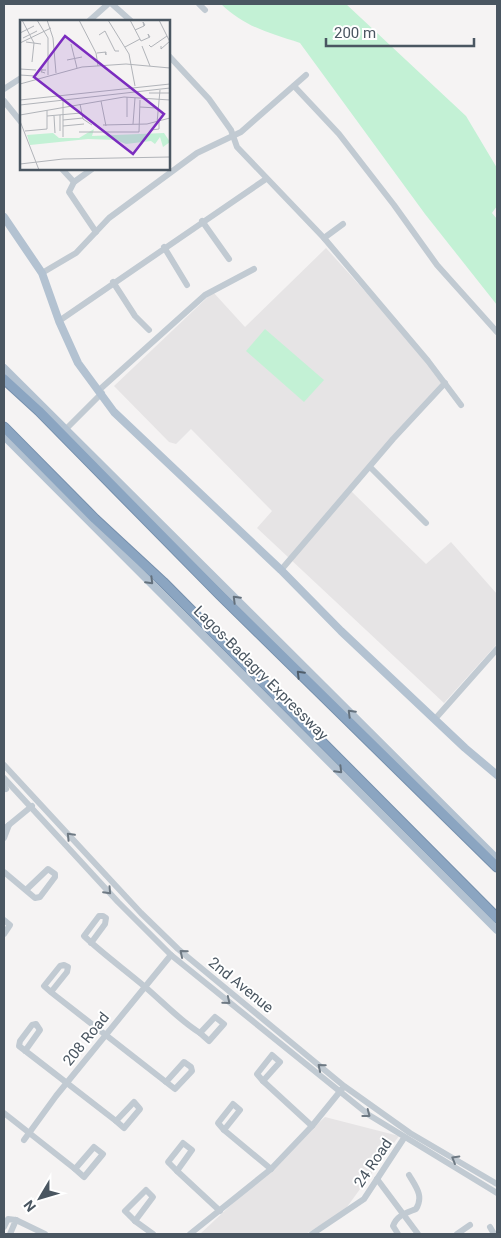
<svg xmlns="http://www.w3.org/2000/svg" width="501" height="1238" font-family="Roboto,sans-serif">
	<rect width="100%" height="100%" fill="#f5f3f3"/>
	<g fill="#e6e4e5">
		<polygon points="326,248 446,381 351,491 426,564 451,542 497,594 497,644 444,703 257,528 272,511 191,429 176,444 169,442 114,386 213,292 245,327"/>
		<polygon points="325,1117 399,1136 344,1211 306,1234 200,1234"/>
	</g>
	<g fill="#c3f1d5">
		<path d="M221 4H346L466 116 497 168V206L492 213 497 219V305L425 214 300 43C269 33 245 27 221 4Z"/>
		<polygon points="265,329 324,380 304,402 246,351"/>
	</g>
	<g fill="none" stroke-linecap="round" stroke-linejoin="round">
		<defs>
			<g id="highway">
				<polyline points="4,379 39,411 220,595 497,867"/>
				<polyline points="4,427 95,519 163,582 497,918"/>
			</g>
		</defs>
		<use href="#highway" stroke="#7690ad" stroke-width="11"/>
		<g stroke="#c1cad2" stroke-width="6">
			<polyline points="112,4 131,21"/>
			<polyline points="199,4 205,10"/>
			<polyline points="89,21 108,4"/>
			<polyline points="169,56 209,99 231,130 237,147 324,238 428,361 461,405"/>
			<polyline points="294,86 339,134 394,205 437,265 497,332"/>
			<polyline points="4,89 21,78"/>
			<polyline points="4,101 21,122"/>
			<polyline points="62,169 74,182"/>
			<polyline points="92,169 74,182 69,192 96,232"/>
			<polyline points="202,221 229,259"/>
			<polyline points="324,238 343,224"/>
			<polyline points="164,247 187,285"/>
			<polyline points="42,273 76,253 109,218 197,153 241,132 306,75"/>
			<polyline points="113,282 135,316 149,330"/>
			<polyline points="59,321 266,179"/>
			<polyline points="98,391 205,295 254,269"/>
			<polyline points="66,429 102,393"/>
			<polyline points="370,467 426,523"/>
			<polyline points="281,570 393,439 445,383"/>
			<polyline points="435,719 497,649"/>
			<polyline points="4,765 141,913 178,949 344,1086 410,1133 497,1184"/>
			<polyline points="4,778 118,902 171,955 369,1115 497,1193"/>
			<polyline points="4,786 6,789"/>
			<polyline points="4,829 32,806"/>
			<polyline points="4,838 9,825"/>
			<polyline points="4,872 35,898 40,897 55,877 55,874 48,869 26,890"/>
			<polyline points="4,920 10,925 4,934"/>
			<path d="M91 943 105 924 106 918 103 916H99L84 936C103 954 124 969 144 986 163 1002 179 1020 200 1033"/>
			<polyline points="51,992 67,972 68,967 64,965 60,966 44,986 52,993 166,1082"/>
			<polygon points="215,1017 224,1024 209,1041 200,1033"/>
			<polyline points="25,1051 40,1030 36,1024 32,1025 20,1041 19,1046 32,1056 116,1121"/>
			<polygon points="272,1055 280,1062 263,1081 257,1074"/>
			<polygon points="184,1062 191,1067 192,1071 175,1089 166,1082"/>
			<polyline points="263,1081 312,1126"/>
			<polygon points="134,1102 140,1109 124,1128 116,1121"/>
			<polygon points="233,1104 240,1110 224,1130 218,1123"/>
			<polyline points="4,1113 75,1169"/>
			<polyline points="224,1130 271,1169"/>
			<polyline points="24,1140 56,1096 171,955"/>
			<polygon points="183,1143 192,1150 177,1171 168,1162"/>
			<polygon points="94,1147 103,1154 84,1177 75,1169"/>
			<polyline points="177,1171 220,1211"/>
			<polyline points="377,1179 418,1234"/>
			<polygon points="146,1190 153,1197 135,1221 125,1211"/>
			<polyline points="16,1220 45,1234"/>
			<polyline points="135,1221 153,1234"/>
			<polyline points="4,1227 8,1219 16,1220 10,1234"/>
			<polyline points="490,1227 494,1234"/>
			<polyline points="190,1234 271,1169 312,1126 342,1089"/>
			<polyline points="312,1234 364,1199 404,1138"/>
			<path d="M398 1234 393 1226C397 1215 406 1213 416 1209 424 1196 416 1187 409 1175"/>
			<polyline points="457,1234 470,1225"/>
		</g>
		<g stroke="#b3c2d1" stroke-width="8">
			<polyline points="4,217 42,273 59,321 78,363 114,412 281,570 341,631 465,748 497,775"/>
			<polyline points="4,368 497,859"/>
			<polyline points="4,436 497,930"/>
		</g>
		<use href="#highway" stroke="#8ba5c1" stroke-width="9"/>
	</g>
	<defs><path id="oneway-chevron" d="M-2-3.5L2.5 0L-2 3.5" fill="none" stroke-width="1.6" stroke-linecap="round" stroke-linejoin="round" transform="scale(1.25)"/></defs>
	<g stroke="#64717d">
		<use href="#oneway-chevron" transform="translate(150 581) rotate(45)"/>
		<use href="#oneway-chevron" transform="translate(236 599) rotate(-135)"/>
		<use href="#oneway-chevron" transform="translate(351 713) rotate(-135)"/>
		<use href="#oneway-chevron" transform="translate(339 770) rotate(45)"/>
	</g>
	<use stroke="#505e6b" href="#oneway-chevron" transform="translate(300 674) rotate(-135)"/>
	<g stroke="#6e7983">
		<use href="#oneway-chevron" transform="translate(70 836) rotate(-134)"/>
		<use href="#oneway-chevron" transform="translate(108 891) rotate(47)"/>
		<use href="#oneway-chevron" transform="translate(183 953) rotate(-140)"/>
		<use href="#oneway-chevron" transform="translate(227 1001) rotate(39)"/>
		<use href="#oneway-chevron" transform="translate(321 1067) rotate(-140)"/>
		<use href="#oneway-chevron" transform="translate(367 1114) rotate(37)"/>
		<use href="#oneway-chevron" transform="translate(455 1159) rotate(-150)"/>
	</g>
	<g text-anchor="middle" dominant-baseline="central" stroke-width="4" stroke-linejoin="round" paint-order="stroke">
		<g font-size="15" fill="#4a5661" stroke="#fff">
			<text transform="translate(261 673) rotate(45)">Lagos-Badagry Expressway</text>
			<text transform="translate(241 985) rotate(39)">2nd Avenue</text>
			<text transform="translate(86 1039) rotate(-51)">208 Road</text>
			<text transform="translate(373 1163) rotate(-56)">24 Road</text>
		</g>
	</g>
	<g transform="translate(20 20)">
		<rect width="150" height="150" fill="#f5f3f3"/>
		<path d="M74 109 72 116 144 113 150 122 143 127 140 117 135 124 131 121 106 124 96 120 68 119 10 125 7 115 33 113 39 118H59Z" fill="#c3f1d5"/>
		<path fill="none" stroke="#b1b4b9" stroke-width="1" d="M2 0 14 23 12 42M17 0 28 18V55M27 0 33 18 36 53M59 0 76 33 78 46M88 0 109 34 115 66M110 0 121 21 130 17 128 14 129 17M139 0 150 22M115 10 124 6 123 2 125 5 124 6M0 13 14 6M79 15 85 11 95 31H99M3 18 17 11M6 22 21 24M0 23 31 8M51 24 57 48M129 25 131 27 147 16M122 26 130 46M141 26V29L150 21M105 27 120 19M77 33 86 32V35L85 32M47 40 62 37M0 49 16 50M25 53 22 52H21L22 50V49H19V50H26M0 55 15 56M0 64 62 47 106 44 150 48M129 73H150M0 80 150 64M43 80V117M81 81 86 106M60 84 63 99 72 105M0 85 150 68M120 87 137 88M0 95 104 77 150 80M40 95V111M27 96 61 93M34 96 35 113M107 97V77M43 100 63 98M0 101 19 150M137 103 140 70M113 104 115 78M83 105 127 104 150 98M43 106 64 104M131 110 139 109V102M5 111 27 109V90M59 112H119M119 112 120 80M0 144 43 139 150 137"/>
		<path fill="#7b2cbf" fill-opacity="0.15" stroke="#7b2cbf" stroke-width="2.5" d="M45 16 144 94 113 134 14 57Z"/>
		<rect width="150" height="150" fill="none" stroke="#4a5661" stroke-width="2.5"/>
	</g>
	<rect width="501" height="1238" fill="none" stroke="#4a5661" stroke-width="10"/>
	<g transform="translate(40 1198) rotate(232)" stroke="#ffffff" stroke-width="4" paint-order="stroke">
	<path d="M0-4L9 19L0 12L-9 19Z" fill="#4a5661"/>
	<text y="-8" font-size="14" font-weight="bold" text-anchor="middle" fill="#4a5661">N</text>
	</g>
	<path d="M326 38v8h148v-8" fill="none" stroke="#4a5661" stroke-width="2.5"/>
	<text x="334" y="38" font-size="15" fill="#4a5661" stroke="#ffffff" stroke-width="4" paint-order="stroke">200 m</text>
</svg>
